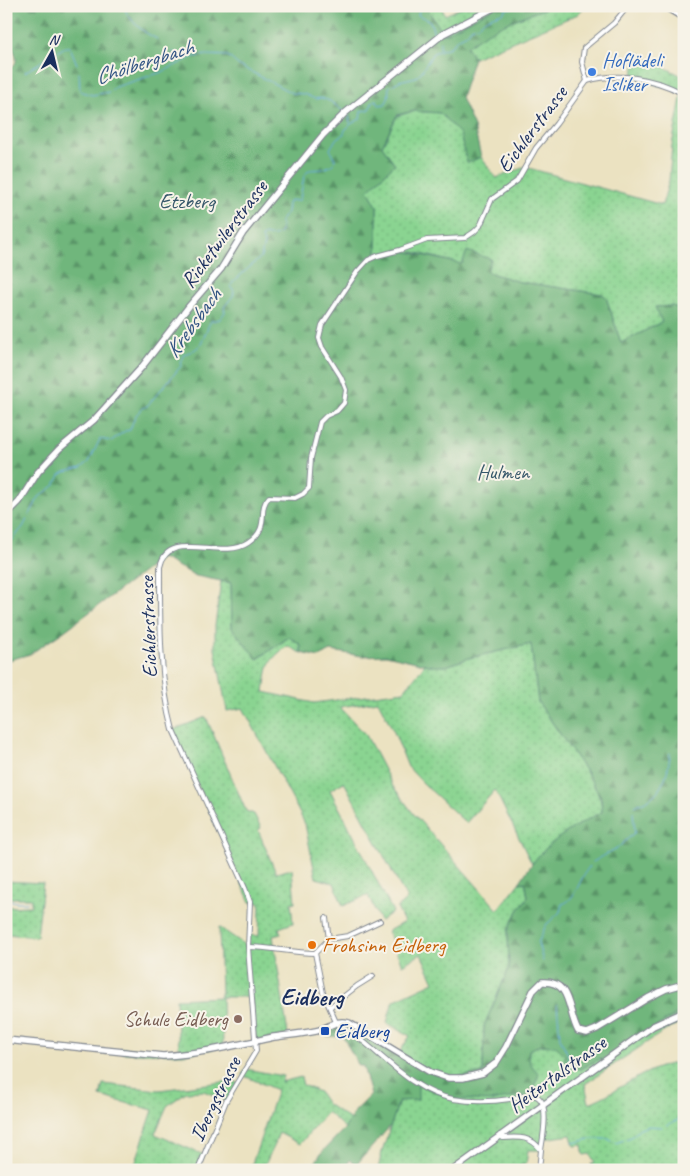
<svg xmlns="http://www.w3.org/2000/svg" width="690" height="1176" font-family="Caveat,sans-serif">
	<defs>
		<pattern id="grass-dots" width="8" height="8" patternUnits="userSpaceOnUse" patternTransform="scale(1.25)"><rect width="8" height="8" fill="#8ad491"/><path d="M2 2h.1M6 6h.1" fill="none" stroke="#76b67f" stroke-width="1.8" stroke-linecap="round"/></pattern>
		<pattern id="forest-firs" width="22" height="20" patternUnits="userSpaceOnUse" patternTransform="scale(1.25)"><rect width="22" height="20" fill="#6fb67b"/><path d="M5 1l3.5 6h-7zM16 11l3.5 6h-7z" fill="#5a9468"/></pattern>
	</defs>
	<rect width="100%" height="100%" fill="#f7f3e8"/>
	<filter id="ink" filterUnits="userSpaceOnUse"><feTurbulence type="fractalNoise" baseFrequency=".02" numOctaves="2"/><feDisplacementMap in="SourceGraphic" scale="10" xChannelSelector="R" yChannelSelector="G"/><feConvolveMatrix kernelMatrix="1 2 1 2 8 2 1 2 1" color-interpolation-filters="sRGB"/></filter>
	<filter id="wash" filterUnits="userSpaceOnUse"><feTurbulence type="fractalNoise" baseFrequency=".0096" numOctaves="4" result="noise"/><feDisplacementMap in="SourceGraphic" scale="20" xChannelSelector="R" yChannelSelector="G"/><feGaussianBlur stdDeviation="1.12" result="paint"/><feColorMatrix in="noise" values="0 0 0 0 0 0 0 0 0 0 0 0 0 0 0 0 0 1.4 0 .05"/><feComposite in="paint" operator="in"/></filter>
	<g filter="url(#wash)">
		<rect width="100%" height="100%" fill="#ebe2c1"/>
		<g fill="url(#grass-dots)" stroke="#528278">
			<polygon points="425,6 441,6 445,15 465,6 497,6 443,34"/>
			<polygon points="552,6 585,6 578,14 474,58 466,47 485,33 504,23"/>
			<polygon points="639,52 648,59 684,77 684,310 672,306 656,307 662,322 621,343 606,297 602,294 520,282 486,272 491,259 467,252 462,264 414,252 377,256 377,206 368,190 395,164 382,146 397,116 414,111 440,113 460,133 467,162 481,157 496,178 525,167 662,205 669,181 672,145 682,93 675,90 633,78 635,58"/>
			<path d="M221 581 231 583 232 628 258 659 289 637 301 645V653L288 646C266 661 268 666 264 692L314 703 404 691 425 664 446 666 469 658 531 644 538 702 587 773 599 795 601 802 602 812C576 826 550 840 532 864L495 790 466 823 423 783 408 767 394 732 378 701 340 707 366 735 392 785 413 813 498 910 519 883 525 882 528 897 515 915 508 931 509 968 484 1026 483 1073 463 1078 430 1072 399 1053 410 1036 387 1023 392 1004 395 1000 434 982 421 954 402 965 388 931 404 922 397 908 407 899 344 782 330 790 393 912 380 921 368 895 343 906 334 883 316 878 305 824 297 808 243 708 227 711 215 649V626Z"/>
			<polygon points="206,717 246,811 254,814 261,828 258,830 276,873 292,869 295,902 291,903 293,923 279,928 281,934 273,936 288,1035 256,1041 251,997 222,997 223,1047 185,1054 122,1053 121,1048 179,1051 176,999 221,997 219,927 248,947 249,935 259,936 260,903 250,902 173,730"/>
			<polygon points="6,881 43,883 37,937 6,934 6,907 31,906 31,898 6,898"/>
			<path d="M684 1012V1020L658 1035 585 1084 589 1103C620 1091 649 1064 684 1062V1162L673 1170H593L594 1169 591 1164 595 1162 590 1154 584 1155 582 1145 574 1146 571 1135 543 1139 541 1150H528L526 1164 521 1165 520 1170H378L381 1155 399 1101 418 1085 537 1072C530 1066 528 1060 529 1050L540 1045 556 1046 565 1055 569 1067 580 1069 601 1058 603 1061 653 1026Z"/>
			<polygon points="246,1069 283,1076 281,1082 301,1077 303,1085 319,1092 327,1104 351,1120 345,1128 327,1112 300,1144 279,1133 263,1170 250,1170 277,1090 242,1075"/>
			<polygon points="231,1081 238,1083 226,1101 204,1091 186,1092 167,1106 155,1134 204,1155 198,1170 133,1170 153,1110 100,1096 103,1084 159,1090"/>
		</g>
		<path fill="url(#forest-firs)" stroke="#45726c" d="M6 6H425L444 34 497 6H552C518 18 496 25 466 47L474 58 461 98 474 127 481 157 467 163 460 134 440 113 414 111 397 115 382 146 395 164 368 190 377 206V255L400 250 462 264 467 251 491 259 487 272 520 282 602 294 606 297 621 343 662 322 655 307 672 306 684 310V1012L676 1014 603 1061 601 1058 580 1069 569 1067 564 1068 565 1055 556 1046 540 1045 529 1050C527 1062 532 1066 539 1074L532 1092 527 1095 491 1101 453 1099 418 1085V1100L399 1101 391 1125 357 1164 350 1160 343 1170H311L321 1153 345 1128 355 1111 371 1095 363 1066H359L343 1037 327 1036 325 1028 343 1022 430 1072 448 1078 483 1073 484 1026 509 968 508 931 515 915 528 897 525 882 519 883C524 876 529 867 535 860 553 838 577 825 602 812L601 798 587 773 538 702 531 644 469 658 446 666H433L386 655 362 656 331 651 319 657 301 653V645L289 637 257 659 232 628 231 583 196 576 162 558 63 632 30 654 6 661V70C11 67 17 65 16 58 16 53 12 48 10 43 6 31 6 19 6 6Z"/>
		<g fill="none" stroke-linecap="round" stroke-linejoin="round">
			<g stroke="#68abdd" stroke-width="1">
				<path d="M123 6C130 21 142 32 157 39"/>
				<polyline points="356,6 382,12 394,11 399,14"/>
				<polyline points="420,6 418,15 430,21 435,36"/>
				<polyline points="679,21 684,24"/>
				<polyline points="440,49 440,42"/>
				<polyline points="172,52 190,57"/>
				<polyline points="25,72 65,47 70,47 77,64"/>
				<polyline points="79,73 80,91 92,95 109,92 115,87 162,72 192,57 207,55 228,56 238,65 292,93 304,94 315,99 321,98 330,101 343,111"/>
				<polyline points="349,116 350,123"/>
				<path d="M6 542 13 539 23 527 39 497 55 485 60 475 65 472 81 468 89 462 100 439 111 441 125 431 130 430C134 419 135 412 147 406L181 366 182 358 184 354C206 348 202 336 211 321L220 319 225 312 224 307 233 296 234 291 231 286 233 282 261 257 264 244 262 237 265 235C271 237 275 237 281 232V221L287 212 288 204 290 200 298 201 300 199 304 176 309 170 323 169 334 164 335 159 330 149 336 139 343 135 345 130 351 124 360 119 361 111 369 110 373 101 377 100 379 105 385 104 388 99 389 87 399 81 416 77 422 71 433 53 450 47 457 39 467 34 471 28 480 25C486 15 494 17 504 12L505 9 521 6"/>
				<path d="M635 806C639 803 645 802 649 799 664 789 669 770 670 753"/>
				<polyline points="593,862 620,846 635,832 633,812"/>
				<polyline points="6,899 16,902 28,902"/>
				<path d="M543 961 538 943 546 925 560 912 562 904C576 901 580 876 590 866"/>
				<polyline points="557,1004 560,1038 569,1057 568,1065 570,1067"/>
				<polyline points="667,1125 684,1117"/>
				<polyline points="573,1143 590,1139 608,1139 616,1143 631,1137 640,1129 649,1126 662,1127"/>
			</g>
		</g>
	</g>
	<g filter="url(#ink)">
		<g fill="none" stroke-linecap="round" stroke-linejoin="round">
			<defs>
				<g id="street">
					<path d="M587 81C618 72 654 78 682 93"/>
					<polyline points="587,81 582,62 584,48 614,23 628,6"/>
					<polyline points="329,939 348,936 380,921"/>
					<path d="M248 947C271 947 292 953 315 953"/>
					<path d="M315 953 323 993 336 1022C344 1030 355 1035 364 1042 391 1064 417 1092 453 1099 471 1102 491 1102 510 1099 516 1098 522 1096 528 1095 532 1095 537 1096 539 1098 549 1106 543 1138 541 1150"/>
					<polyline points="315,953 329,939 326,918"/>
					<polyline points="330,1007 357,986 373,976"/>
					<path d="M500 1135 503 1138C519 1137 531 1136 541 1150L539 1170"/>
					<path d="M198 1170 226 1101 256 1051 248 947 250 902 245 888 173 730C159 678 160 621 160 567 167 528 222 561 248 543 272 527 256 510 269 497L295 498 303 494 309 488 311 458 320 422 326 416 337 411 344 403 346 390 341 377 322 347 319 338 322 325 357 272 368 260 377 256 400 250 427 240 465 238 474 232 480 226 492 199 517 181 536 148 556 124 587 81"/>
				</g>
				<g id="secondary">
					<polyline points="664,6 684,18"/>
					<polyline points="6,515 19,502 38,472 59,449 94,420 141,368 190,305 221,269 243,233 323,135 345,113 443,34 497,6"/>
					<path d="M6 1040 163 1056C200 1054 237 1045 274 1037 288 1035 302 1034 316 1031 329 1028 335 1019 349 1023L430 1072 448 1078H463L483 1073 496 1063 506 1047 533 991 542 982C572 980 567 1011 578 1031L587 1033 597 1029 648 998 666 989 684 984"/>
					<polyline points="453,1170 653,1026 684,1012"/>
				</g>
			</defs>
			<use href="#street" stroke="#838890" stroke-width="6"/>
			<use href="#secondary" stroke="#838890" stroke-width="8"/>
			<use href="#street" stroke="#fff" stroke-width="4"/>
			<use href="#secondary" stroke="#fff" stroke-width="5.5"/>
		</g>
	</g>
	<circle fill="#3f7fe0" stroke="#f7f3e8" stroke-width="2" cx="592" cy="72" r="5"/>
	<circle fill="#e8710a" stroke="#f7f3e8" stroke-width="2" cx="312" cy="945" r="5"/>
	<circle fill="#8d6e63" stroke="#f7f3e8" stroke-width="2" cx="238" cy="1019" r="5"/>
	<rect fill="#1a4fb4" stroke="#f7f3e8" stroke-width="2" x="320" y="1026" width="10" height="10" rx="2.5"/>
	<g text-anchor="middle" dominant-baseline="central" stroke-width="4" stroke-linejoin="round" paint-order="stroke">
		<g font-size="21" fill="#366cbe" stroke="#f7f3e8" text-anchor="start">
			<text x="602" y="60">Hoflädeli<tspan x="602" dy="24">Isliker</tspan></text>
		</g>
		<g font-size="21" fill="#1b2f5e" stroke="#f7f3e8">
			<text transform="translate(532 129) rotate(-53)">Eichlerstrasse</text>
			<text transform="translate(224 234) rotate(-53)">Ricketwilerstrasse</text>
			<text transform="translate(148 627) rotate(-92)">Eichlerstrasse</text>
			<text transform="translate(557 1074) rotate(-36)">Heitertalstrasse</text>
			<text transform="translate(215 1099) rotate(-64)">Ibergstrasse</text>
		</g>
		<g font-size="21" fill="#37586b" stroke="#f7f3e8">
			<text x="187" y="201">Etzberg</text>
			<text x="503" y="472">Hulmen</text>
		</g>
		<g font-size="21" fill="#c56008" stroke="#f7f3e8" text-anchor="start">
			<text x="322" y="945">Frohsinn Eidberg</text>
		</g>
		<g font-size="21" fill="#785e54" stroke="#f7f3e8" text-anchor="end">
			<text x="228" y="1019">Schule Eidberg</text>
		</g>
		<g font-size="21" fill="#164399" stroke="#f7f3e8" text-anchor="start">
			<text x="335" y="1031">Eidberg</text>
		</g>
		<g font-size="22" font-style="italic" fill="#325484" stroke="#f7f3e8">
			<text transform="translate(144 62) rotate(-18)">Chölbergbach</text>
			<text transform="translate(193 323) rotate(-54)">Krebsbach</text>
		</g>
		<g font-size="24" font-weight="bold" fill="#1b2f5e" stroke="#f7f3e8">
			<text x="312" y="997">Eidberg</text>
		</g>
	</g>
	<rect width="690" height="1176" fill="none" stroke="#f7f3e8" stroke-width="25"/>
	<g transform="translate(52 52) rotate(8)" stroke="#f7f3e8" stroke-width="4" paint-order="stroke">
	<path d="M0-4L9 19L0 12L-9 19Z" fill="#1b2f5e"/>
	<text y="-8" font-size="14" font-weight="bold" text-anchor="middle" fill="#1b2f5e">N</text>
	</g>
</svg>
